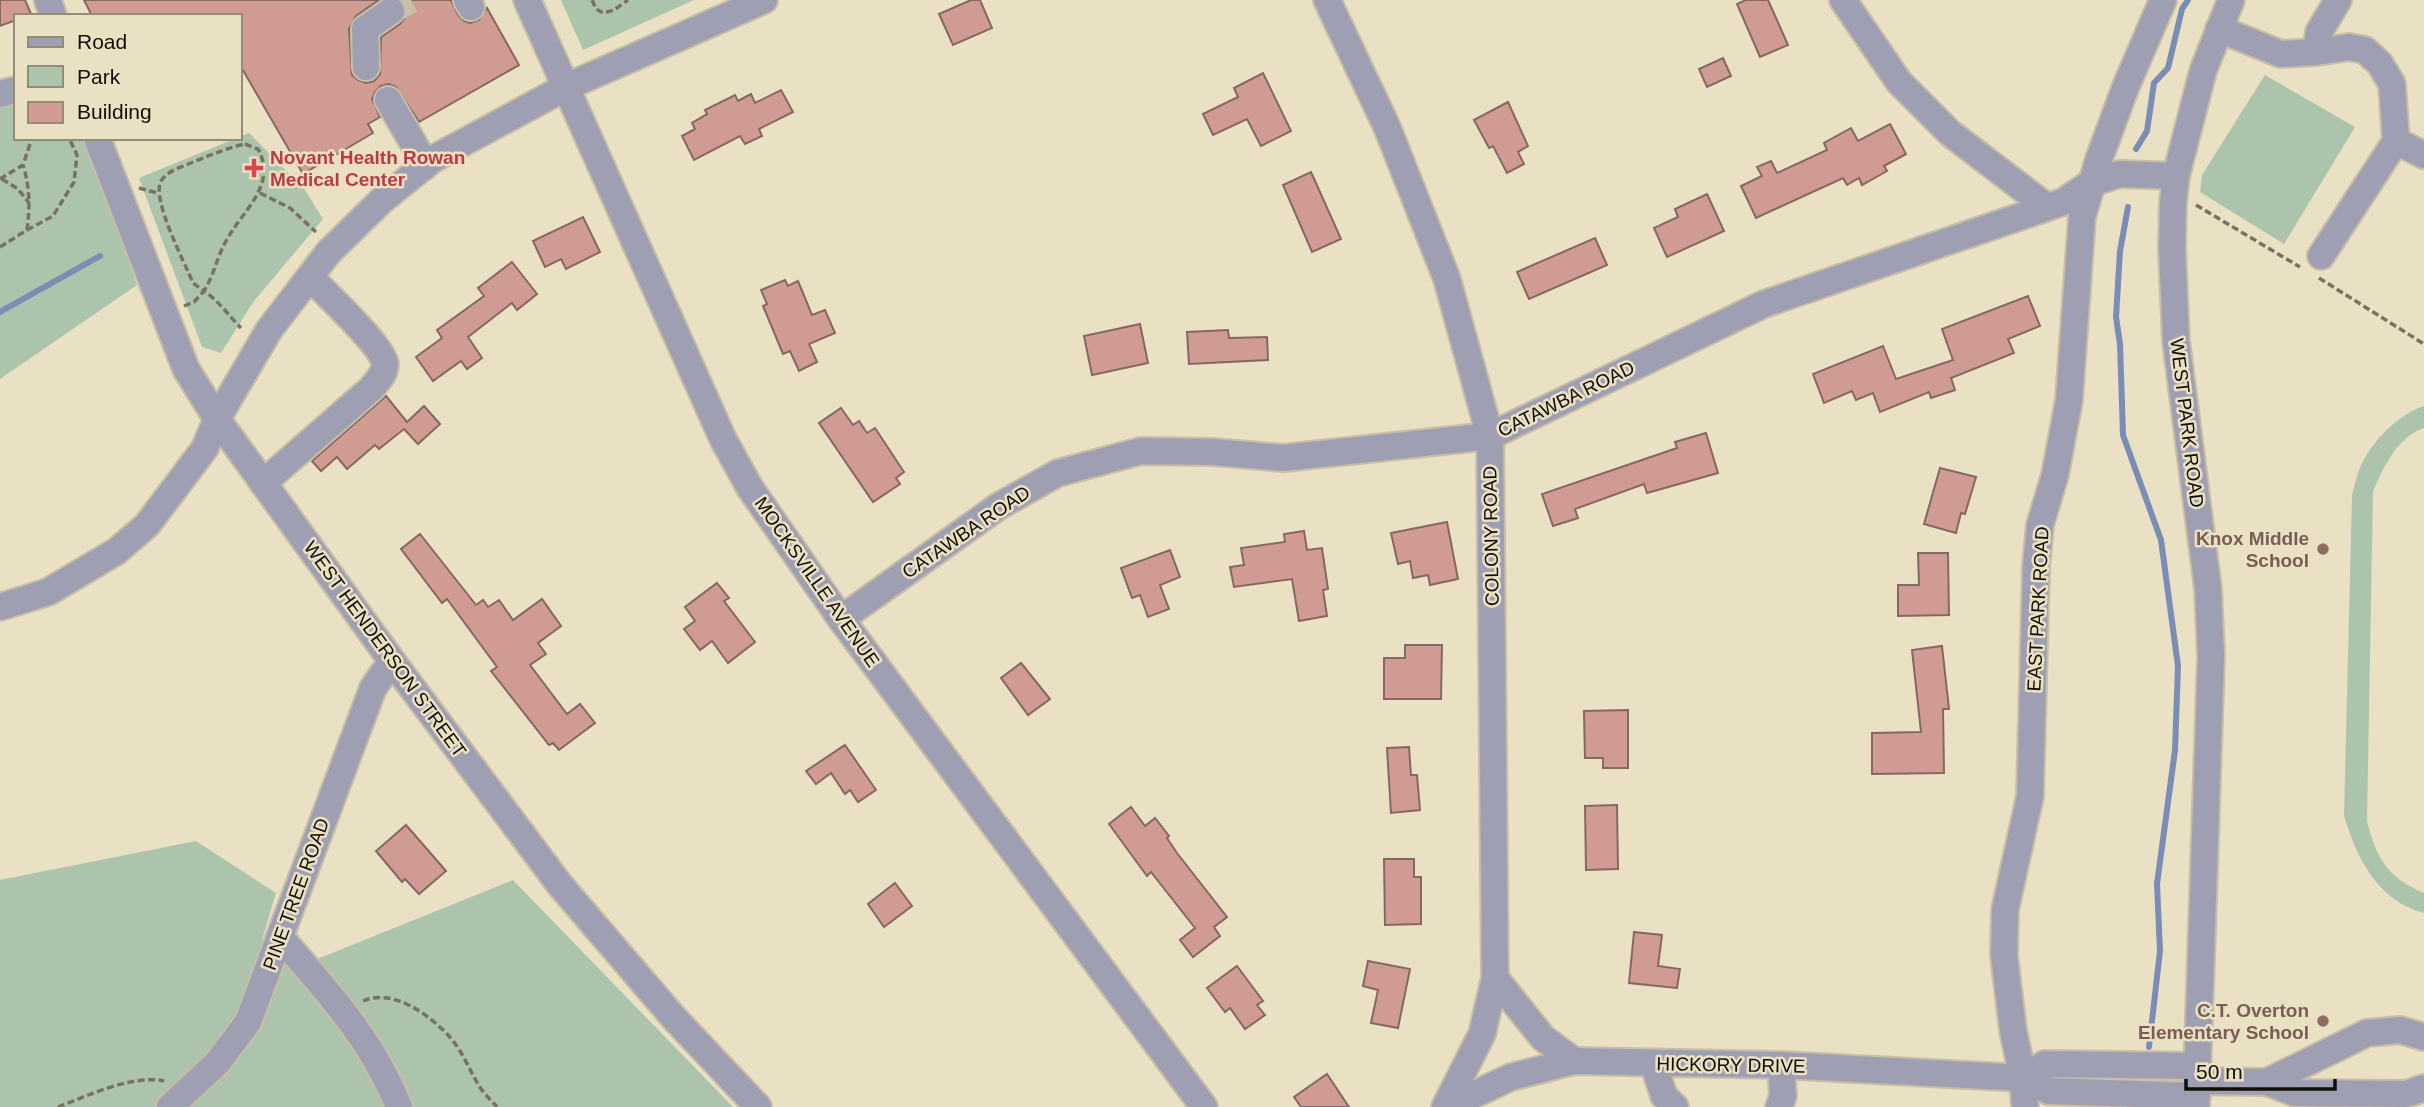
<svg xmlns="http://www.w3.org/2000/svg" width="2424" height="1107" font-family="Arial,sans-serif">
	<rect width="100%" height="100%" fill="#eae0c3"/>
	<g fill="#adc4ac">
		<polygon points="561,0 694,0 583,50"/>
		<polygon points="2265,75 2355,127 2284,244 2200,192 2202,175"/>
		<polygon points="16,104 16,138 86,138 137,285 0,379 0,108"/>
		<polygon points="249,133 305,190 323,219 254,301 221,353 202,347 139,178"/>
		<path d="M2424 406V428C2397 437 2384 467 2373 491L2367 821C2376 858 2388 878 2424 893V913C2378 901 2356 858 2344 815L2352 495C2355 486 2356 476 2360 468 2370 443 2398 414 2424 406Z"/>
		<polygon points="196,841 276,893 262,940 295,968 513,880 733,1107 0,1107 0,880"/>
	</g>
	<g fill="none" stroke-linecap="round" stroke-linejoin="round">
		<g stroke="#7a8db4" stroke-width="6">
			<polyline points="2136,149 2147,131 2154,83 2168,68 2182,9 2188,0"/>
			<polyline points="2128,207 2120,251 2116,317 2120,344 2123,435 2161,540 2178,666 2175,750 2157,884 2160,951 2149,1047"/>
			<polyline points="0,312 100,256"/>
		</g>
	</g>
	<g fill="#cf9b93" stroke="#866863" stroke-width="2">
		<polygon points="0,0 25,0 32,16 16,16 16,20 0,26"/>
		<polygon points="84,0 379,0 356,16 349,29 352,75 358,80 366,83 374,81 380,74 381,37 400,24 405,17 407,9 402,0 451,0 458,15 464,21 470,23 479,20 487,8 519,65 419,122 396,87 389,84 381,86 375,92 372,99 380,117 368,124 373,133 303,174 240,65 240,16 92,16"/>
		<polygon points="971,0 980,0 992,28 953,45 939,14"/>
		<polygon points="1746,0 1768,0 1788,45 1760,57 1737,4"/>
		<polygon points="1723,58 1731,76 1707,87 1699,69"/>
		<polygon points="1263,73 1291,131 1261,146 1247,119 1213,135 1203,114 1238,97 1234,88"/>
		<polygon points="781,90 793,112 759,129 762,136 745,144 740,136 694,160 682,136 695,129 692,123 707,114 705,110 735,95 738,101 751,94 755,103"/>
		<polygon points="1508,102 1528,146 1518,152 1524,164 1507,173 1493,146 1489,148 1474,120"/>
		<polygon points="1890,124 1906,154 1884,166 1887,171 1862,185 1859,178 1847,185 1843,178 1756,218 1741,186 1762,176 1757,167 1771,161 1777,173 1827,150 1824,143 1851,128 1858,141"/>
		<polygon points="1311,172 1341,239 1312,252 1283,185"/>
		<polygon points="1707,194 1724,231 1667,257 1654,228 1678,217 1675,209"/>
		<polygon points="583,217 600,252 566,269 561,259 545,267 533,241"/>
		<polygon points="1595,238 1607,265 1529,299 1517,272"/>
		<polygon points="512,262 537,294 517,310 512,303 468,337 482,358 467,369 461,361 433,381 416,357 442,338 437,330 484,296 478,288"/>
		<polygon points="785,280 788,286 798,281 812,315 825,310 835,333 809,344 817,362 799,371 790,351 783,354 763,306 767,304 761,290"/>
		<polygon points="2028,296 2040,326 2008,339 2014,353 1951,378 1955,390 1931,398 1929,392 1880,412 1873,393 1856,400 1852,391 1824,403 1813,374 1883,346 1896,379 1953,360 1942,329"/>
		<polygon points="1140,324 1148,363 1092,375 1084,336"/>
		<polygon points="1228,330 1229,338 1267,337 1268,360 1189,364 1187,332"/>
		<polygon points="386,396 407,422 424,406 440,424 418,444 404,429 379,449 375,445 347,469 337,457 321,471 312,461"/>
		<polygon points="841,408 853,425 859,421 867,433 875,428 904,472 896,478 900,484 873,502 819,423"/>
		<polygon points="1706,433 1718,473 1647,493 1644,484 1575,509 1578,518 1553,526 1542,494 1677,448 1675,442"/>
		<polygon points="1940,468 1976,477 1965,514 1961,513 1956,533 1924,524"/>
		<polygon points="1447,522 1458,579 1430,585 1428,575 1413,578 1410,561 1398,564 1391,533"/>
		<polygon points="1304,531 1307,550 1322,548 1328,589 1323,590 1327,616 1299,621 1292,579 1234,587 1230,567 1244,565 1241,548 1285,542 1284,534"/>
		<polygon points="420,534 476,605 483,600 488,607 499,600 513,620 542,599 561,626 538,643 546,654 530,665 567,714 580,704 595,723 559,750 553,743 549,745 491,671 497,667 447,599 442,603 401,549"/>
		<polygon points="1170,550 1180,577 1160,585 1169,609 1148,617 1140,595 1132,598 1121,568"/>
		<polygon points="1918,553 1948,553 1949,615 1898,616 1898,585 1919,585"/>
		<polygon points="717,583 729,598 724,601 755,642 728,663 712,641 700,650 684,629 695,621 685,607"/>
		<polygon points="1405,645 1442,645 1441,699 1384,699 1384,658 1405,658"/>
		<polygon points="1942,646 1949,709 1943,709 1944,773 1872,774 1872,733 1921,732 1912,650"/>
		<polygon points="1021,663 1050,699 1028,715 1001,678"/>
		<polygon points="1628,710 1628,768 1603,768 1603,758 1585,758 1584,711"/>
		<polygon points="845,745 876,790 858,802 850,790 845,794 831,773 816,784 806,771"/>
		<polygon points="1409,747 1411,775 1417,775 1420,810 1391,813 1387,748"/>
		<polygon points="1617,805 1618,869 1586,870 1585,806"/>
		<polygon points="1131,807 1145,826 1155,818 1169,836 1167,838 1177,853 1227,917 1214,927 1220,936 1193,957 1180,940 1195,928 1151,872 1147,876 1109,824"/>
		<polygon points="406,825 446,871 419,894 405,879 402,882 376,851"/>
		<polygon points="1384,859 1414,859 1414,877 1421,877 1421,924 1385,925"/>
		<polygon points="895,883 912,906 884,927 868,904"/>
		<polygon points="1634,932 1662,935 1658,966 1680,969 1677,988 1629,983"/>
		<polygon points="1368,961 1410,969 1398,1028 1371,1023 1378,990 1363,986"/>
		<polygon points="1237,966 1263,1001 1257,1005 1265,1015 1245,1029 1230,1008 1225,1012 1207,988"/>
		<polygon points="1327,1074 1349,1107 1301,1107 1294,1097"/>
	</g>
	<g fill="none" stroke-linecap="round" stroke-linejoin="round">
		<polyline stroke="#c9c0a6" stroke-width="26" stroke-dasharray="26 13" stroke-linecap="butt" points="391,11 411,0"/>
		<defs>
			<g id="minor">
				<polyline points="48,0 53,16"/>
				<polyline points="467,0 471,7"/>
				<polyline points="527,0 723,439 750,488 841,619 1204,1107"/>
				<polyline points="1327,0 1387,127 1447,279 1490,436 1495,978 1482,1034 1445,1107"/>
				<polyline points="1843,0 1899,82 1950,133 2047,207"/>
				<polyline points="2219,29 2281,54 2316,52 2349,47 2365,50 2380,64 2392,84 2396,141 2424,155"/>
				<polyline points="2316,52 2319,32 2338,0"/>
				<polyline points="366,67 365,29 391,11"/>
				<polyline points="0,94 16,90"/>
				<polyline points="388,100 415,146 424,167"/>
				<polyline points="97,138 186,369 217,419 392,661 560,885 674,1018 758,1107"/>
				<polyline points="2321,256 2396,141"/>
				<path d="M263 483 372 388C378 380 385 374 385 364 383 346 325 293 310 277"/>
				<polyline points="0,607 48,592 117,551 147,525 205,448 217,419 269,330 328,253 382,200 433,159 566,87 764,0"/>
				<polyline points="841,619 999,506 1058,473 1141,451 1213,452 1283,458 1490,436 1764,304 2063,202 2091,183 2120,174 2176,176"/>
				<path d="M280 937C327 991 372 1039 399 1107"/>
				<polyline points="1495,978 1543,1038 1574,1061"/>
				<polyline points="1653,1063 1664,1096 1675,1107"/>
				<polyline points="2197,1081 2267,1082 2295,1093 2406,1094 2424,1088"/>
				<polyline points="2267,1082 2367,1033 2400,1030 2424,1037"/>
				<polyline points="2197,1096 2049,1091 2023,1078 2045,1064 2198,1066"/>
				<polyline points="170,1107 218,1062 248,1022 373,688 392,661"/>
				<polyline points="1448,1107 1511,1077 1574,1061 1781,1065 2023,1078"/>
				<polyline points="1779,1107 1783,1096 1781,1065"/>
				<polyline points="2025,1107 2023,1078 2013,1030 2004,955 2005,910 2030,796 2036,566 2040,525 2055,475 2069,400 2082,217 2099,159 2126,86 2163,0"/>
				<polyline points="2196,1107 2211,656 2208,589 2176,341 2172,248 2173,202 2176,176 2203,71 2231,0"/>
			</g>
		</defs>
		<use href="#minor" stroke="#c7bea5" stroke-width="30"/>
		<g stroke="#787260" stroke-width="3.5" stroke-dasharray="7 3.5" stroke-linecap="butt">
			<polyline points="592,0 596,9 603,13 614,10 628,0"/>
			<path d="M245 144 258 149C278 185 242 211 226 241 217 257 214 275 204 291L193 283C185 263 151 199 161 181 168 170 182 167 193 162 211 155 227 148 245 144Z"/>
			<polyline points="0,179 23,165 32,138"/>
			<polyline points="2,179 18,189 29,203"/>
			<polyline points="139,188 157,193"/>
			<polyline points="260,193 290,208 316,232"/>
			<polyline points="2196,205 2300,267"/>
			<polyline points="27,230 53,216 74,182 77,155 69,138"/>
			<path d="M0 247 27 230C30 206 30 188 23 165"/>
			<polyline points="2319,278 2424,344"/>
			<path d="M184 306 194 302 204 291C218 300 229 316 241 328"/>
			<path d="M363 1001C393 988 428 1014 448 1035 462 1050 469 1069 479 1086 484 1094 491 1100 497 1107"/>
			<path d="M58 1107C87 1096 133 1074 164 1081"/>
		</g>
		<use href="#minor" stroke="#9f9fb3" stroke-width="26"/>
	</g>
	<path fill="#e0444e" stroke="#eae0c3" stroke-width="2.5" d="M250.5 157.5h7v7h7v7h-7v7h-7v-7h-7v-7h7z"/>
	<g fill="#8d6e63" stroke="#eae0c3" stroke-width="2.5">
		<circle cx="2323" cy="549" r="7"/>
		<circle cx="2323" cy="1021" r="7"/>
	</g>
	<g text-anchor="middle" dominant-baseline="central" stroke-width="5" stroke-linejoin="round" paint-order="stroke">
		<g font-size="19" font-weight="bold" fill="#be3a42" stroke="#eae0c3" text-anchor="start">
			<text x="270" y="157">Novant Health Rowan<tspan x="270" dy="22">Medical Center</tspan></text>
		</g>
		<g font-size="19" fill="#110e05" stroke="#eae0c3">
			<text transform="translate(1566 399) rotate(-26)">CATAWBA ROAD</text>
			<text transform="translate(2187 423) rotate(83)">WEST PARK ROAD</text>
			<text transform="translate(966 532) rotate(-34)">CATAWBA ROAD</text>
			<text transform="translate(1491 536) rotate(-91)">COLONY ROAD</text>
			<text transform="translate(817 582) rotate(55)">MOCKSVILLE AVENUE</text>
			<text transform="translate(2038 609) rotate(-87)">EAST PARK ROAD</text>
			<text transform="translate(385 649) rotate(54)">WEST HENDERSON STREET</text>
			<text transform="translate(296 894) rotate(-70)">PINE TREE ROAD</text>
			<text transform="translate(1731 1065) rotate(1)">HICKORY DRIVE</text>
		</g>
		<g font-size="19" font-weight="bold" fill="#785e54" stroke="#eae0c3" text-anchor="end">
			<text x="2309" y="538">Knox Middle<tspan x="2309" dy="22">School</tspan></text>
			<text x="2309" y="1010">C.T. Overton<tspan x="2309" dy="22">Elementary School</tspan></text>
		</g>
	</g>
	<rect x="14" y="14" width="228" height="126" fill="#eae0c3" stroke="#938c77" stroke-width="2"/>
	<rect x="28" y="37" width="35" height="10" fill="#9f9fb3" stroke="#938c77" stroke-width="2"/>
	<text x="77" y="49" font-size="21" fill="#110e05">Road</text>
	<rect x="28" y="66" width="35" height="21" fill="#adc4ac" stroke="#938c77" stroke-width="2"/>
	<text x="77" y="84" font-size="21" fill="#110e05">Park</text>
	<rect x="28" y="102" width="35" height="21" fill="#cf9b93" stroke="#938c77" stroke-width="2"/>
	<text x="77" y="119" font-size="21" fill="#110e05">Building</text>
	<path d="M2186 1079v10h149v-10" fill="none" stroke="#110e05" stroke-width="3.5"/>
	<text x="2196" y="1079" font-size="21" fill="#110e05" stroke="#eae0c3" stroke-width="5" paint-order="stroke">50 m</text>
</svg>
